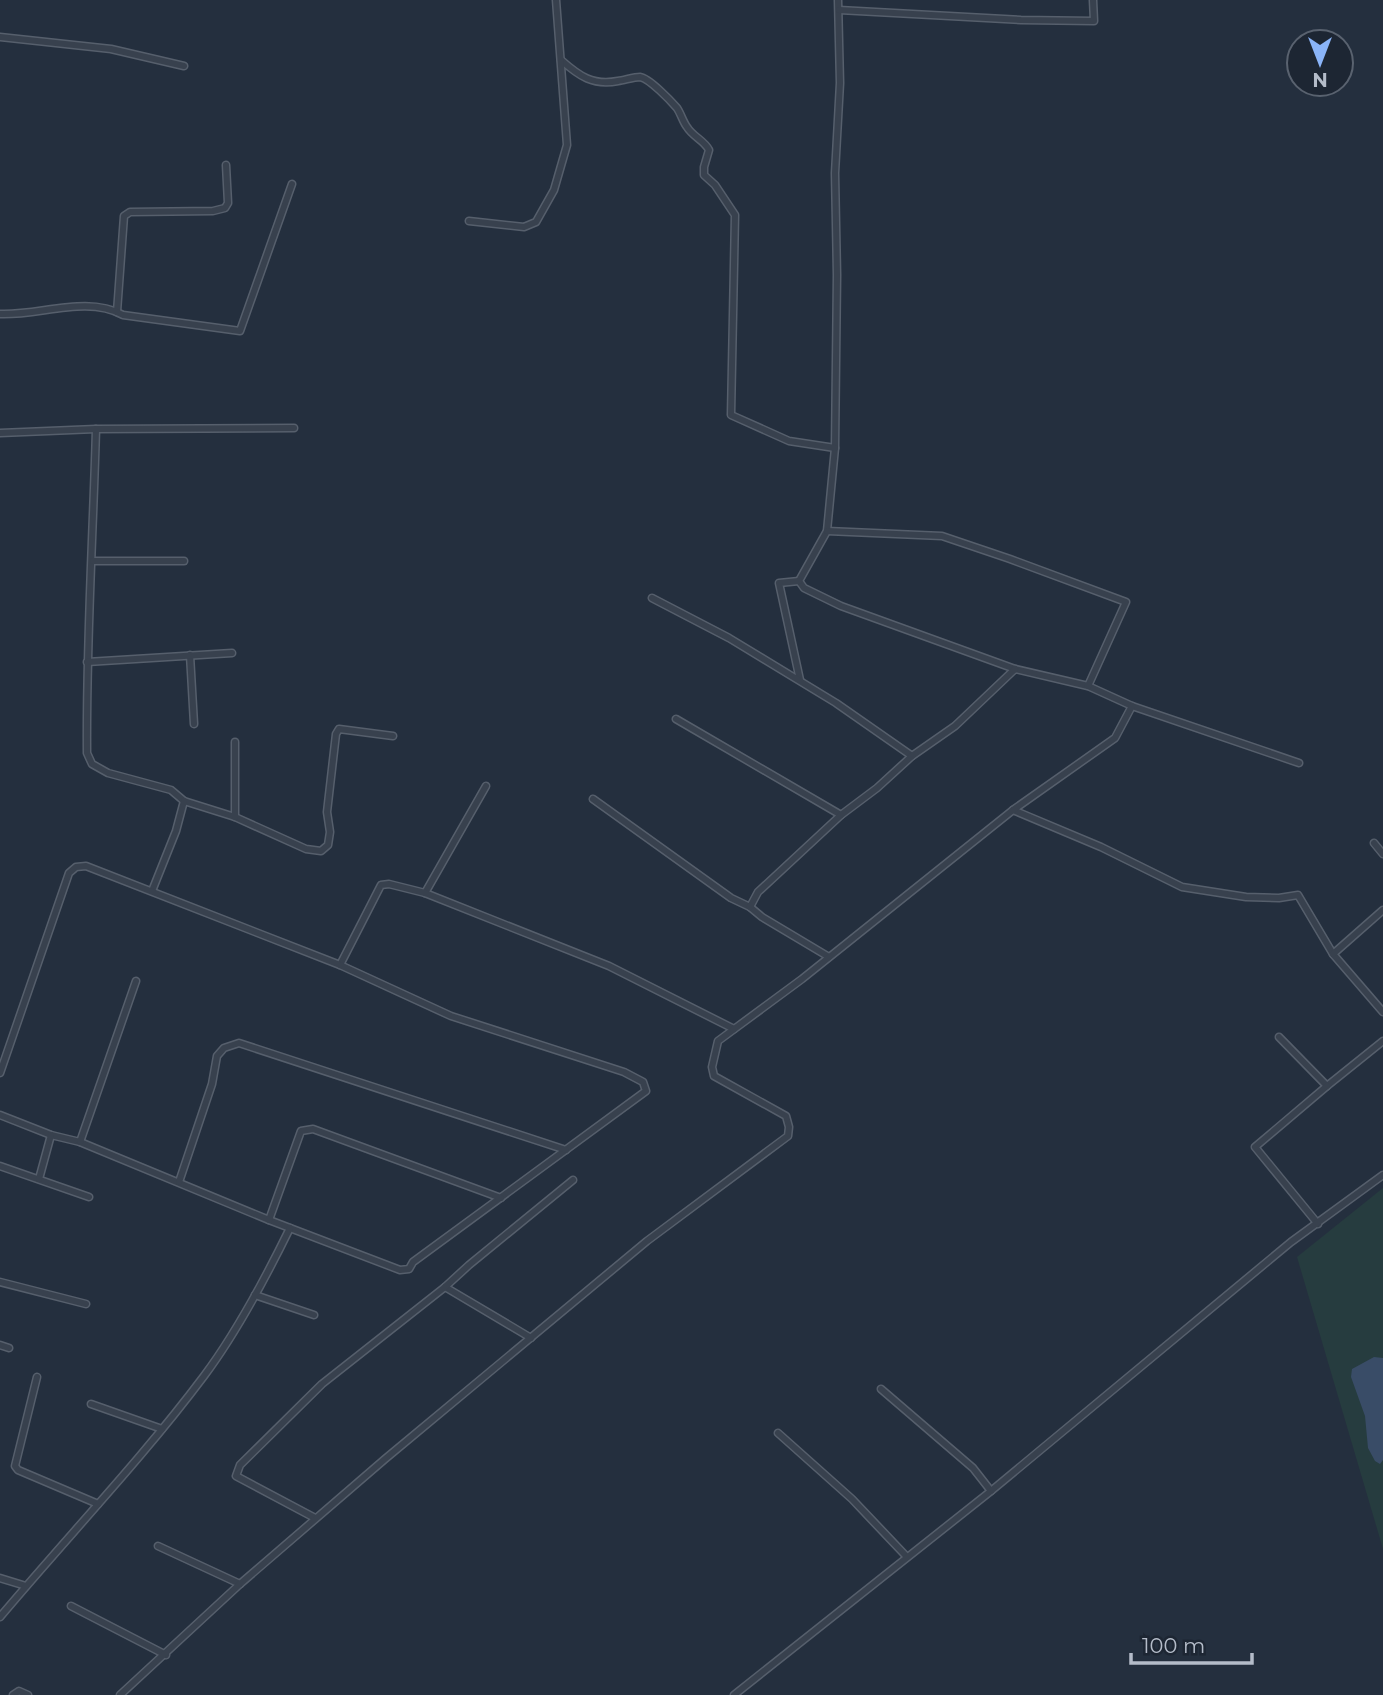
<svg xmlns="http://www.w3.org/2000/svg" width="1383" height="1695" font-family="Montserrat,sans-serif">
	<rect width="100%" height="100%" fill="#242f3e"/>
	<polygon fill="#263c3f" points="1383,1188 1383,1549 1297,1257"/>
	<polygon fill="#394c67" points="1374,1357 1383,1358 1383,1460 1380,1464 1375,1461 1368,1448 1365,1416 1351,1377 1352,1369"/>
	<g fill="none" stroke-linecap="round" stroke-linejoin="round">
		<defs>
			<g id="street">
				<polyline points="838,0 840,83 835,173 837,275 835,448 827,531 799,581 804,588 841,606 1015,669 1088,686 1132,706 1299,763"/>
				<polyline points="839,10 1021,20 1094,21 1093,0"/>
				<polyline points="0,37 111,49 184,66"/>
				<path d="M561 60C579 76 593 86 618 81 625 80 634 77 640 77 649 78 671 101 677 108 681 114 683 122 687 127 693 137 704 140 709 150L704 167V175L715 185 735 215 731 415 789 441 835 448"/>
				<polyline points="469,221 524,227 536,222 554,190 567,145 556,0"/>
				<polyline points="117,312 124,216 130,212 213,211 225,208 228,203 226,165"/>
				<path d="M0 314C39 316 87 295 123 315L240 331 292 184"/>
				<path d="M96 429C93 537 86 645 87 753L92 764 108 773 171 790 184 801 235 817 306 849 321 851 328 845 330 832 327 812 336 734 339 729 393 736"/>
				<polyline points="0,433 96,429 294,428"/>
				<polyline points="827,531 942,536 1010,559 1126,602 1088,686"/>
				<polyline points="93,561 184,561"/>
				<polyline points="799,581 779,583 800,680"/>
				<polyline points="652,598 729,638 836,703 912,756"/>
				<polyline points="190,655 194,724"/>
				<polyline points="87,662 232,653"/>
				<polyline points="676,719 841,815"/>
				<polyline points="235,742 235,817"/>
				<polyline points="593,799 731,898 750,907 762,917 829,957"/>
				<polyline points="1013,810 1101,847 1182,887 1246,897 1279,898 1298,895 1333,954 1383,1012"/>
				<polyline points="1374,843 1383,854"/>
				<polyline points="152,891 176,831 184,801"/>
				<polyline points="425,893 486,786"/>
				<polyline points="750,907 758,892 841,815 877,788 912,756 955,726 1015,669"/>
				<polyline points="1333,954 1383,910"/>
				<polyline points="340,965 381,885 389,884 425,893 609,966 734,1029"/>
				<polyline points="1279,1037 1327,1086 1383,1041"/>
				<polyline points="0,1073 69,873 76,867 86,866 340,965 451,1016 624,1072 643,1082 646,1091 413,1262 409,1269 400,1270 269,1220 80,1142 51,1135 0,1115"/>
				<polyline points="80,1142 136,981"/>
				<polyline points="0,1166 89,1197"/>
				<polyline points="39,1179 51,1135"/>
				<polyline points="179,1182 212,1084 217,1056 224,1048 239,1043 566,1150"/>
				<polyline points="269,1220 301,1131 313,1129 501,1198"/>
				<polyline points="1318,1224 1255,1147 1327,1086"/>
				<polyline points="0,1282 86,1304"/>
				<polyline points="445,1287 531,1338"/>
				<polyline points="255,1295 314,1315"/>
				<polyline points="0,1345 9,1348"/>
				<polyline points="37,1377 15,1466 18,1470 98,1504"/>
				<polyline points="881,1389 973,1468 991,1491"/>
				<polyline points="91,1404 162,1429"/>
				<polyline points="778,1433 852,1499 907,1557"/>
				<polyline points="315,1518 236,1476 240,1465 322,1384 445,1287 469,1265 573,1180"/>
				<polyline points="158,1546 240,1584"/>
				<polyline points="0,1578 26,1586"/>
				<polyline points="71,1606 166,1655"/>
				<path d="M0 1617C68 1536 141 1460 204 1376 237 1332 266 1277 290 1228"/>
				<polyline points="13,1695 19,1691 28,1695"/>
				<polyline points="120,1695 240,1584 385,1459 647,1241 788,1136 789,1127 786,1116 714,1076 712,1067 718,1041 802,979 1013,810 1115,738 1132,706"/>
				<polyline points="734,1695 991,1491 1291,1242 1383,1175"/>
			</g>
		</defs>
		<use href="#street" stroke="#565f6c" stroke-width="9"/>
		<use href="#street" stroke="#38414e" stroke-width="6"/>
	</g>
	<g transform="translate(1320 63) rotate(180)"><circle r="33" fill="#1d2633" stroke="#59626f" stroke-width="2"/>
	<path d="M0-5L12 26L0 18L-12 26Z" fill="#8ab4f8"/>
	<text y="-10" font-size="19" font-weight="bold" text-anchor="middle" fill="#b4bcc9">N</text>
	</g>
	<path d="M1131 1653v10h121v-10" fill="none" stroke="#b4bcc9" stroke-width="3.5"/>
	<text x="1142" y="1653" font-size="21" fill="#b4bcc9" stroke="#1d2633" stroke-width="5" paint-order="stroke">100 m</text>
</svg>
